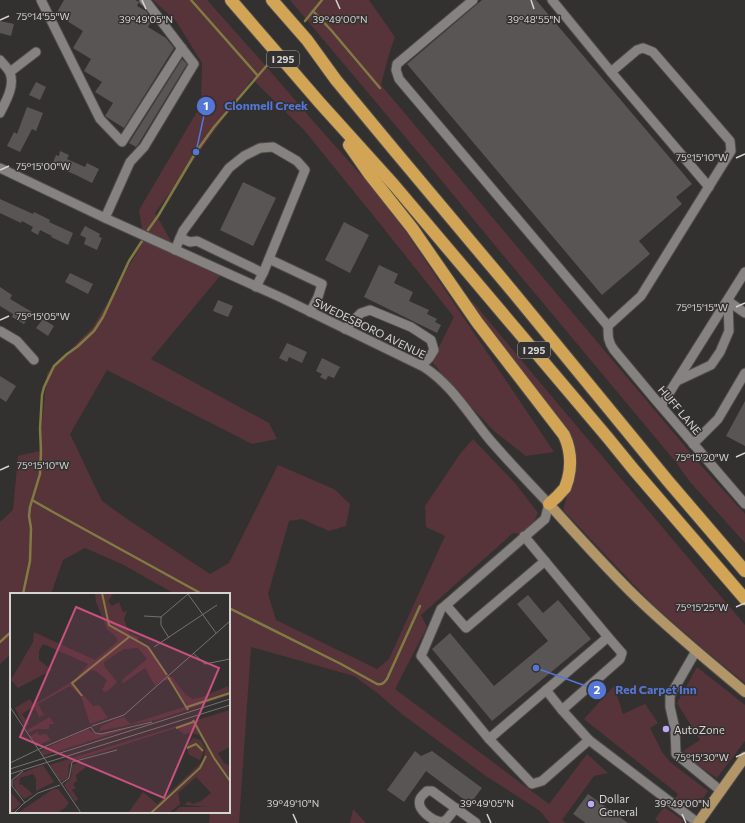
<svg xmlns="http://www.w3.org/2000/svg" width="745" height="823" font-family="Commissioner,sans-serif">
	<rect width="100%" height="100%" fill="#33312f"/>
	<g fill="#57333a">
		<polygon points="153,0 207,0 257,56 314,122 368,183 402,226 554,452 526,456 495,432 456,391 433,363 440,345 454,317 385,230 304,130 252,79 155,213 180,257 220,276 151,359 269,423 277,439 252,444 107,370 70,434 102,501 127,519 210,574 229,563 278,465 334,489 350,504 346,526 329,531 302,519 289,521 268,594 276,620 377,669 389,659 445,536 426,527 425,506 460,454 473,439 515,483 538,513 532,526 519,534 513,533 421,615 427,627 395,689 549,804 587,754 608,773 594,776 562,820 566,823 550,823 540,811 486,776 403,715 376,692 354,676 251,647 239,823 209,823 210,812 229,812 229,594 175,594 122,564 85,548 63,560 51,594 11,594 11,654 0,664 0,522 13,510 18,456 39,451 47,373 93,327 144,240 139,210 201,105 202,63 176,21"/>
		<polygon points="290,0 369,0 395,37 389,54 381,85 705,470 745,514 745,543 691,483 674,460 498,249 422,157"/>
		<polygon points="473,302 558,404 745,625 745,683 707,652 652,604 563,510 572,478 575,461 469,306"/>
		<polygon points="697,667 745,705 745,741 717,778 684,756 683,751 700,740 677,703"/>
		<polygon points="614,686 623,714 645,704 658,723 650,728 662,752 670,762 708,791 696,808 684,808 674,800 678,794 584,719"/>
		<polygon points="664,807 683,820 683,823 659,823 655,819"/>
		<polygon points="353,809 366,823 350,823"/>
	</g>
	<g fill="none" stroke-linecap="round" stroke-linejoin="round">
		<g stroke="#807b43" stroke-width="2.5">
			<polyline points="191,0 258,76"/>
			<polyline points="313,11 331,30 380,88"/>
			<polyline points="305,21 322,0"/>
			<polyline points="148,230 158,216 196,152 214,127 269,63"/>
			<polyline points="32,500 53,512 202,594"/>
			<polyline points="23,594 30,561 31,528 29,516 30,507 40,474 41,451 40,429 42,395 44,387 54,366 67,354 77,347 94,331 103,317 129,261 142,241"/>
			<path d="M229 608 341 664 377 684C382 685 384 683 387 679L420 606"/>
			<polyline points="0,642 11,632"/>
		</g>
	</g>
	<g fill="#595555">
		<polygon points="64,0 135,0 139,2 137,6 146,11 152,20 148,27 166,38 174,48 124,128 105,116 113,103 95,92 102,82 84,71 91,59 73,48 83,31 56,14"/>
		<polygon points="482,0 536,0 692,184 676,197 682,204 639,241 650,254 602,295 407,64"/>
		<polygon points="0,21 14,24 11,36 0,33"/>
		<polygon points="182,59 187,64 139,143 136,147 129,143"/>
		<polygon points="36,82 46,87 40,100 29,95"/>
		<polygon points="27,107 43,113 36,131 32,129 20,152 7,146 14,132 17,134"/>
		<polygon points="60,151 69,155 67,159 85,167 87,163 99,169 92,183 76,175 52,165 56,155 59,156"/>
		<polygon points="243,182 276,198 253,246 220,230"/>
		<polygon points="0,199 33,214 34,212 50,220 49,222 73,233 68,245 51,237 52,236 40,230 38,235 31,231 33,227 22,221 21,223 0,213"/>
		<polygon points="344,222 369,235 350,273 325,260"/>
		<polygon points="85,226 100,234 99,237 102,238 97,250 84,244 86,238 80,235"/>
		<polygon points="379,265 398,274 394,283 413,292 409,301 429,310 427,314 437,319 435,322 441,325 437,333 364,297"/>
		<polygon points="70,273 93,284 88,294 65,282"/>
		<polygon points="0,287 12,295 10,299 32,312 24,324 12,317 13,314 0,306"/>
		<polygon points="218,300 233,306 228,317 213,311"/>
		<polygon points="43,319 54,326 48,336 36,328"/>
		<polygon points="287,343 307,352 302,363 289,357 287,362 279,358"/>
		<polygon points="322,358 340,367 334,378 328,376 326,380 320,377 322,374 316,371"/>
		<polygon points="0,376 16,386 6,402 0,398"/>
		<polygon points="745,401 745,446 726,436"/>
		<polygon points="528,595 543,613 558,600 591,639 492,721 432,649 450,633 494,686 548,641 517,604"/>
		<polygon points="415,751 421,756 432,751 482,788 470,804 426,771 404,802 387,790"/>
		<polygon points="588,794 628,823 586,823 573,814"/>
	</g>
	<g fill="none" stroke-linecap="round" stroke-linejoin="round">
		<defs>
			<g id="minor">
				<polyline points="41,0 100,119 122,142 182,48"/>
				<polyline points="473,0 397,64 396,70 399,79 608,326"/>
				<polyline points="552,0 611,72 637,50 643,48 653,52 730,141 731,151 641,296 608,326"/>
				<path d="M0 60C3 64 8 68 10 73 15 86 6 101 0 113"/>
				<polyline points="10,72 36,52"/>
				<polyline points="611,72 709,187"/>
				<path d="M0 168 105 218 282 298 424 367C452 385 469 415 490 440 509 462 529 483 549 504L545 519 446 605 441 609 421 656 489 739 608 637 524 536"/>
				<polyline points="105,218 130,162 144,147 194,64 148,4 144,0"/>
				<polyline points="180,238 190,242 197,241 263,273"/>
				<polyline points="175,250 183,231 229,168 244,156 260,148 273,147 297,161 305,170 264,271 256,287"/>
				<polyline points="269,259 322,284 318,297 310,312"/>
				<polyline points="728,301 745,313"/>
				<path d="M608 326C608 337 608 342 614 350L654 398 745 504"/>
				<polyline points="345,329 361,313 370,310 411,327 431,340 434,350 429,358 422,365"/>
				<polyline points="0,331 17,341 34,360"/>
				<polyline points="677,381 711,365 720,352 729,331 728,301"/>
				<polyline points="661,406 745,272"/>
				<polyline points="693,444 718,419 745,373"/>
				<polyline points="446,605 466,628 545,561"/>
				<polyline points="608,637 622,653 620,659 562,710 589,740 698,823"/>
				<polyline points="696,651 670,696 670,707 675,729 676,754 721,791"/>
				<polyline points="546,690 562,710"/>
				<polyline points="489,739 532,784 542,781 589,740"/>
				<path d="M456 808 447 819 442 822C433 821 416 810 420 799 421 796 425 793 427 791H432L476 823"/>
			</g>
			<g id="major">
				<path d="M549 504C575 533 602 563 630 591 666 627 706 659 745 692"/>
				<polyline points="698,823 745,757"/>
			</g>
			<g id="highway">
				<polyline points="231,0 320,103 394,185 608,438 634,470 745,599"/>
				<polyline points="272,0 307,40 336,80 394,150 513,292 668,481 745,571"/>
				<path d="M349 145 370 175 412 228 477 322 564 435C571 450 572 463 568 479 567 482 566 485 565 488 560 494 555 499 549 504"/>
			</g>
		</defs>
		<use href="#minor" stroke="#4f4d4c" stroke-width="11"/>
		<use href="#major" stroke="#4f4d4c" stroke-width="12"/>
		<use href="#highway" stroke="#4f4d4c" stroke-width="14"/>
		<use href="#minor" stroke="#868280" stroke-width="9"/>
		<use href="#major" stroke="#b39667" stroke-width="10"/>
		<use href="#highway" stroke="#d1a456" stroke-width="12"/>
	</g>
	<path fill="none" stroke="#d6d4d3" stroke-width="1.5" d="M142 0 146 9M336 0 340 9M531 0 534 9M0 20 9 16M736 158 745 154M0 170 9 166M736 307 745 303M0 320 9 316M736 457 745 453M0 470 9 466M736 607 745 603M736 757 745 753M293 814 297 823M487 814 491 823M682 814 686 823"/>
	<g fill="#bda9f5" stroke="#33312f" stroke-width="1.5">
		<circle cx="666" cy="729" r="4"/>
		<circle cx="591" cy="804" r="4"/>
	</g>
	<g text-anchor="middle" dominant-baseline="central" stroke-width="3" stroke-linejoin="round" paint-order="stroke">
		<g fill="#33312f" stroke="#a5a3a2" stroke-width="1">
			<rect x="267" y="51" width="32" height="16" rx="3"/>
			<rect x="518" y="342" width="32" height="16" rx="3"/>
		</g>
		<g font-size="10" font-weight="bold" fill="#d6d4d3">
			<text x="283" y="59">I 295</text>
			<text x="534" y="350">I 295</text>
		</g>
		<g font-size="11" fill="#d6d4d3" stroke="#33312f">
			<text transform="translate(370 328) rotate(26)">SWEDESBORO AVENUE</text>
			<text transform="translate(680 410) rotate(50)">HUFF LANE</text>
		</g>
		<g font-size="11" fill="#d6d4d3" stroke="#33312f" text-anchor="start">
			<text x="674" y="729">AutoZone</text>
			<text x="599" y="798">Dollar<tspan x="599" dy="13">General</tspan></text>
		</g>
	</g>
	<g transform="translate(10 593)">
		<rect width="220" height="220" fill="#33312f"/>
		<path d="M85 0H104L98 8 102 13 109 9 113 19 117 18 114 26 119 40 128 44V49L141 56 157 82 162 84 176 102 183 106 192 104 218 93 220 102 150 126 89 138 91 133 107 126 114 124 120 131 177 113 161 87 151 88 145 93 135 75 112 91 113 86 137 66 128 55 114 56 94 69V73L107 89 99 97 95 99 92 97 97 87 86 78 81 77 64 91 83 113 89 112 98 125 80 131 71 103 60 93 28 111 34 122 29 124 24 113 12 121 19 131 14 133 5 115 20 106 23 111 28 109 65 87 78 71 33 51 29 58V67L42 77 8 95 1 87 23 49 24 39 85 67 107 49V45L97 36 86 9ZM220 117V154L208 160 214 170 220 173V220H163L170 214H198L175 212 178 208 183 211 191 208 201 200 186 184 168 200 170 211 159 220H118L133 199 147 211 193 168 196 153 189 142 182 140 174 141 166 135 63 168 59 172 58 185 53 188H50L39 172ZM40 124 44 131H39V136H27L19 140 17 137ZM121 135 33 163 30 158 78 136 86 141ZM28 139V142L36 141 41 147 26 153 20 143ZM183 145 191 147 195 155 190 167 179 162 177 156 178 151ZM69 169 76 174 66 182 67 188 63 191 66 195 62 197 68 206 65 209 54 192 61 184 62 172ZM33 172 44 189 26 198V186L23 181 10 185 9 192 11 191 23 201 14 206 6 198 3 189 9 181ZM43 196H48L59 210 55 215 47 220H8ZM0 199 11 211 0 220Z" fill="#57333a"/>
		<path fill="none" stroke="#807b43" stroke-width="2" d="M92 0 99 32 138 54 157 82M158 84 178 117M72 103 62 90 119 44M177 114 220 100M183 127 204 165 220 188M166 135 183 129M177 155 186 151 193 158M141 220 190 175 196 163"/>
		<path fill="none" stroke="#747271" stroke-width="1" d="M178 1 206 40M134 23 151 24M159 45 151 32V24L178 1M144 54 207 12M183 60 195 71 220 66M0 114 71 220M82 133 114 122 220 28M81 134 85 140 91 141 142 129M27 157 81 134M0 170 27 157M0 176 220 106M13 178 2 187V193L15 210M0 181 220 112M51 191 59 185 62 169 107 157M13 211 28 200 50 192M4 220 13 211"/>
		<path fill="#c8507f" fill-opacity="0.15" stroke="#c8507f" stroke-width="2" d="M66 14 209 75 154 205 10 144Z"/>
		<rect width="220" height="220" fill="none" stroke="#d6d4d3" stroke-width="2"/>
	</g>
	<g font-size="10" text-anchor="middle" fill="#d6d4d3" stroke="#33312f" stroke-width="3" stroke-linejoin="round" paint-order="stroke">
		<text x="43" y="20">75°14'55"W</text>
		<text x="146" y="23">39°49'05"N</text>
		<text x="340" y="23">39°49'00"N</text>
		<text x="534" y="23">39°48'55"N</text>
		<text x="702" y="161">75°15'10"W</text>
		<text x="43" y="170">75°15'00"W</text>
		<text x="702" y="311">75°15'15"W</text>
		<text x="43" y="320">75°15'05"W</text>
		<text x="702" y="461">75°15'20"W</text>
		<text x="43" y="469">75°15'10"W</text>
		<text x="702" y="611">75°15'25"W</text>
		<text x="702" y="761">75°15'30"W</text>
		<text x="293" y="807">39°49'10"N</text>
		<text x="487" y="807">39°49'05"N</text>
		<text x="682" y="807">39°49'00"N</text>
	</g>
	<path fill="none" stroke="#5476d6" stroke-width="1.5" d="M196 152L206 106M536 668L597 690"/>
	<g fill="#5476d6" stroke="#33312f" stroke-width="1.5">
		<circle cx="196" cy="152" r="4"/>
		<circle cx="536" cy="668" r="4"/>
		<circle cx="206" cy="106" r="10"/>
		<circle cx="597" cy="690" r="10"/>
	</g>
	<g font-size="12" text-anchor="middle" font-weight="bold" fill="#fff">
		<text x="206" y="110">1</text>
		<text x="597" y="694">2</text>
	</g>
	<g font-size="12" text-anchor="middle" font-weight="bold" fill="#5476d6" stroke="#33312f" stroke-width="3" stroke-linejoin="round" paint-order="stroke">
		<text x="266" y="110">Clonmell Creek</text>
		<text x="656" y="694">Red Carpet Inn</text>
	</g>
</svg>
